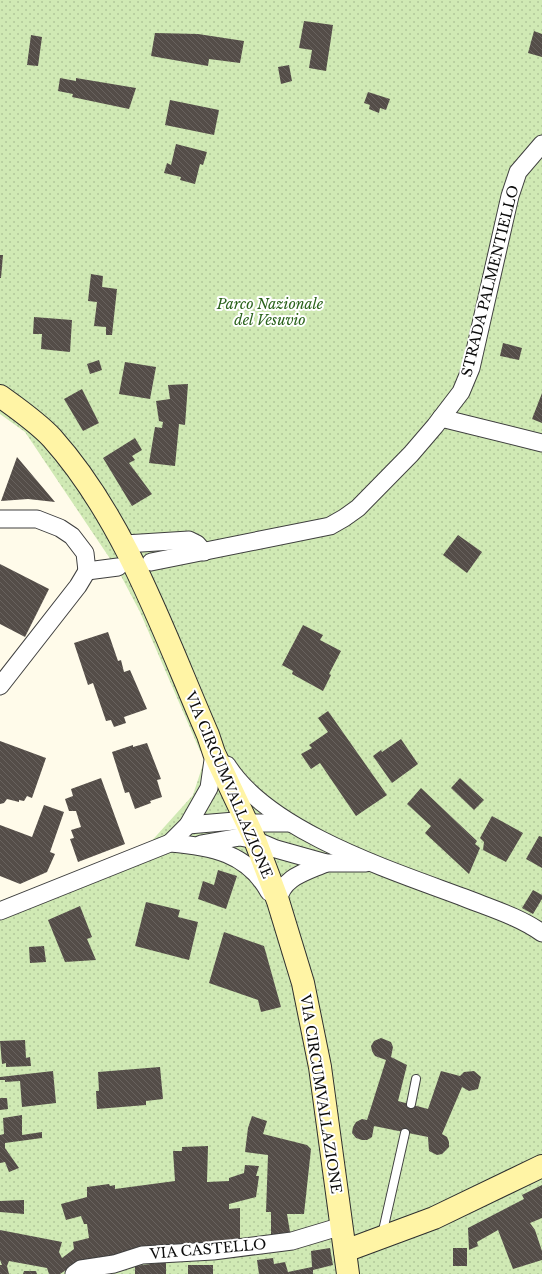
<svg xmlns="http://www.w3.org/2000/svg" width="542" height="1274" font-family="'Libre Baskerville',serif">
	<defs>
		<pattern id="park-dots" width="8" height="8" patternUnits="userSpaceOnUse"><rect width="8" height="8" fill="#d0e9b4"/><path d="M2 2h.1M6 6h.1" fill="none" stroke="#b1c79a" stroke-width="1.8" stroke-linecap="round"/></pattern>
		<pattern id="building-back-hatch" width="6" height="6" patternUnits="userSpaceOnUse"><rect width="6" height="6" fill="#544d48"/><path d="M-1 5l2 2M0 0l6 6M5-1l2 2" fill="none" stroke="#68625e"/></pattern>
	</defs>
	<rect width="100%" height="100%" fill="#fffbea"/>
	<polygon fill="url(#park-dots)" points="0,0 542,0 542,1274 0,1274 0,901 148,845 193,795 207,752 200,751 140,612 119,572 25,432 0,414"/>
	<g fill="url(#building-back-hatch)">
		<polygon points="304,21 333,25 326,71 309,68 312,50 299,48"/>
		<polygon points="534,31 542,34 542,57 528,53"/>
		<polygon points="155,33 198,34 244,41 240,63 209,59 208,66 151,56"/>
		<polygon points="31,35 42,37 38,66 27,65"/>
		<polygon points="289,65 292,81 281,84 278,67"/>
		<polygon points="60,78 76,81 76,78 136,88 129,109 72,97 73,94 58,91"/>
		<polygon points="368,92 390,99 386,110 380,108 379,113 369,109 370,105 364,103"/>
		<polygon points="170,100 219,110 214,135 165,125"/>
		<polygon points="176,144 207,152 203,165 200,164 195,184 180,180 181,177 164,173 167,163 171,165"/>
		<polygon points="0,255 3,255 1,278 0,278"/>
		<polygon points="91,274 103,276 102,287 117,289 112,335 106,335 106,327 94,326 97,302 88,301"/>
		<polygon points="34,317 72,320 70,352 41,349 42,334 33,334"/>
		<polygon points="503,343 522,348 519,360 500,356"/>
		<polygon points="99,360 102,370 90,374 87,364"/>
		<polygon points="125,362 156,367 150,399 119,394"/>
		<polygon points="188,384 185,425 179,424 175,466 149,463 155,427 162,428 163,422 159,421 156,401 170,399 168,385"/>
		<polygon points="82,389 99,423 83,431 64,399"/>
		<polygon points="542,393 542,423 532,419"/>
		<polygon points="135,438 142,450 132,456 135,460 129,463 152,494 132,506 103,458"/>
		<polygon points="17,457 55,502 28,499 1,501"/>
		<polygon points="458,535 482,552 467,573 443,555"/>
		<polygon points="0,564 49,589 25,637 0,624"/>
		<polygon points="303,625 323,635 320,640 341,651 329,674 331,675 323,691 292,674 293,671 282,665"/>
		<polygon points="108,632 118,661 121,660 124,672 130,670 147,709 124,717 126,723 114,727 111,720 106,721 93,683 88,685 74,643"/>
		<polygon points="328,711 387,795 356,816 320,763 311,769 301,754 312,748 309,745 328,732 318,718"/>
		<polygon points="401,739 418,764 392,783 373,756 381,750 382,752"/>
		<polygon points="0,741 46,758 32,798 27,796 24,801 19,800 19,802 7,799 4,803 0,804"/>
		<polygon points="147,743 161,779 157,780 162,797 150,801 151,803 135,809 129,792 125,793 112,752 133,745 133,747"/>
		<polygon points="101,778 125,844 78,862 70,839 74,838 71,830 81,827 76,811 69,811 65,799 73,796 71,789"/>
		<polygon points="460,778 484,800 474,810 451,788"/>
		<polygon points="421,788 477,841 475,844 480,848 469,874 425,833 431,826 407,804"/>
		<polygon points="44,805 64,812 50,852 55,854 47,872 20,884 0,876 0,825 32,837"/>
		<polygon points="492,816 523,833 506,862 483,850 484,842 480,838"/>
		<polygon points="539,836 542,837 542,868 526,859"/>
		<polygon points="218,870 237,876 226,909 198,899 203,881 214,885"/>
		<polygon points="533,890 542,895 542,899 533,914 522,908"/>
		<polygon points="146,902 180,910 178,917 198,922 189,960 135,946"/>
		<polygon points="80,906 92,937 87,939 96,960 65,962 48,920"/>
		<polygon points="224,932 264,946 281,1007 261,1012 258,1000 209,983"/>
		<polygon points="44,946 46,962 30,963 29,947"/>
		<polygon points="381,1038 391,1042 393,1047 391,1057 407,1065 398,1101 428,1109 441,1071 460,1076 464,1072 474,1071 481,1077 478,1089 469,1091 462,1087 442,1134 447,1137 449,1142 449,1147 442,1154 437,1155 429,1151 428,1137 374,1126 372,1137 367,1140 362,1140 356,1138 352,1133 353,1127 356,1122 362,1119 367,1120 386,1060 375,1056 372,1051 371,1046 374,1041"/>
		<polygon points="25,1040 26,1058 30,1057 31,1066 6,1067 6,1063 2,1064 0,1041"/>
		<polygon points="160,1067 163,1099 146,1101 146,1105 97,1109 96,1091 99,1091 98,1072"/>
		<polygon points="53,1071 56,1103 22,1107 20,1081 5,1082 5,1080 0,1080 0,1077"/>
		<polygon points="0,1098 7,1098 8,1109 0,1110"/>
		<polygon points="22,1115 22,1135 42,1132 42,1138 5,1143 5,1148 19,1168 9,1172 5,1162 0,1163 0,1135 4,1134 3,1118"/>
		<polygon points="252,1116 267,1121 263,1134 307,1145 311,1149 304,1214 287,1214 290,1232 271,1235 271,1212 266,1212 268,1155 245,1152 248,1128"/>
		<polygon points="208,1146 207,1182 229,1181 229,1178 244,1173 245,1165 259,1166 256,1176 259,1176 256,1197 229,1204 229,1209 240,1208 240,1243 78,1262 60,1274 49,1274 47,1268 9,1261 7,1266 9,1274 0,1274 0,1265 2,1265 0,1260 0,1230 62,1242 59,1252 62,1258 74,1249 73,1242 89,1238 87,1224 84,1224 81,1216 66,1220 61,1204 87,1197 87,1187 109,1184 110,1186 115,1185 115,1189 175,1181 173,1151 182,1151 182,1147"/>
		<polygon points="542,1185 542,1218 530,1223 535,1230 542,1251 542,1260 513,1269 498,1230 477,1242 478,1246 469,1250 468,1228 524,1199 522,1195"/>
		<polygon points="24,1200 24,1214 0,1212 0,1201"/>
		<polygon points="330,1248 333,1265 313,1270 313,1274 259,1274 257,1260 273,1258 274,1264 285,1262 288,1272 312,1267 311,1251"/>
		<rect x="453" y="1248" width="14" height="18"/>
		<polygon points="166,1262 166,1274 135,1274 135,1266"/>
		<rect x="188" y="1265" width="25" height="9"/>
		<polygon points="24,1271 36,1271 37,1274 23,1274"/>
	</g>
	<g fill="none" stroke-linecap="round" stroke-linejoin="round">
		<defs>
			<g id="lane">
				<polyline points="411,1104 416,1079"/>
				<polyline points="382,1235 405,1133"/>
			</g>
			<g id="street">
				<polyline points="441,418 542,443"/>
				<polyline points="0,519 37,519 60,528 72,536 85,553 87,571"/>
				<polyline points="125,544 189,540 197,544 204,552"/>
				<polyline points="151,562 330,526 344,518 358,508 411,454 435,426 461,392 471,368 510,196 518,172 542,144"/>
				<polyline points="87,571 118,567"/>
				<polyline points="0,686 78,586 87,571"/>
				<path d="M227 765C269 832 393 871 465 898 490 908 520 917 542 933"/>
				<polyline points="188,825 235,821 249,823 289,823"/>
				<polyline points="170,843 188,825 209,788 214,753"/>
				<polyline points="201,844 240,837 255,840 276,849 326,863 366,863"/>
				<path d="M278 901C282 877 306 872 326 863"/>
				<path d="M0 911 170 843C210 846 248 853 269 892"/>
				<polyline points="74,1274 81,1269 114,1264 142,1255 213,1251 292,1241 342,1226"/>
			</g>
			<g id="secondary">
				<path d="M0 396C18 409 37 422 52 438 126 521 164 634 208 735L214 753 255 840 278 901 303 983 320 1067 348 1274"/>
				<polyline points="345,1251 434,1218 542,1166"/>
			</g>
		</defs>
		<use href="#lane" stroke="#3f3f3f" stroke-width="10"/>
		<use href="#street" stroke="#3f3f3f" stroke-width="19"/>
		<use href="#secondary" stroke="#2e2e2e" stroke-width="24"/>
		<use href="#lane" stroke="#fff" stroke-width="8"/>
		<use href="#street" stroke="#fff" stroke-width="17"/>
		<use href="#secondary" stroke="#fff4a5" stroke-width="22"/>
	</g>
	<g text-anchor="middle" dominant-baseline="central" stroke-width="4" stroke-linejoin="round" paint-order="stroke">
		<g font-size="14" fill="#0c0c0c" stroke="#fff">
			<text transform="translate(490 281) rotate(-76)">STRADA PALMENTIELLO</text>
			<text transform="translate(229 785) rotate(67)">VIA CIRCUMVALLAZIONE</text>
			<text transform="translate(321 1094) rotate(81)">VIA CIRCUMVALLAZIONE</text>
			<text transform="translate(208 1249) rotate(-5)">VIA CASTELLO</text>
		</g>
		<g font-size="14" font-style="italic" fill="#2b631c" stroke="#fff">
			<text x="270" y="304">Parco Nazionale<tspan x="270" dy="16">del Vesuvio</tspan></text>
		</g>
	</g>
</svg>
